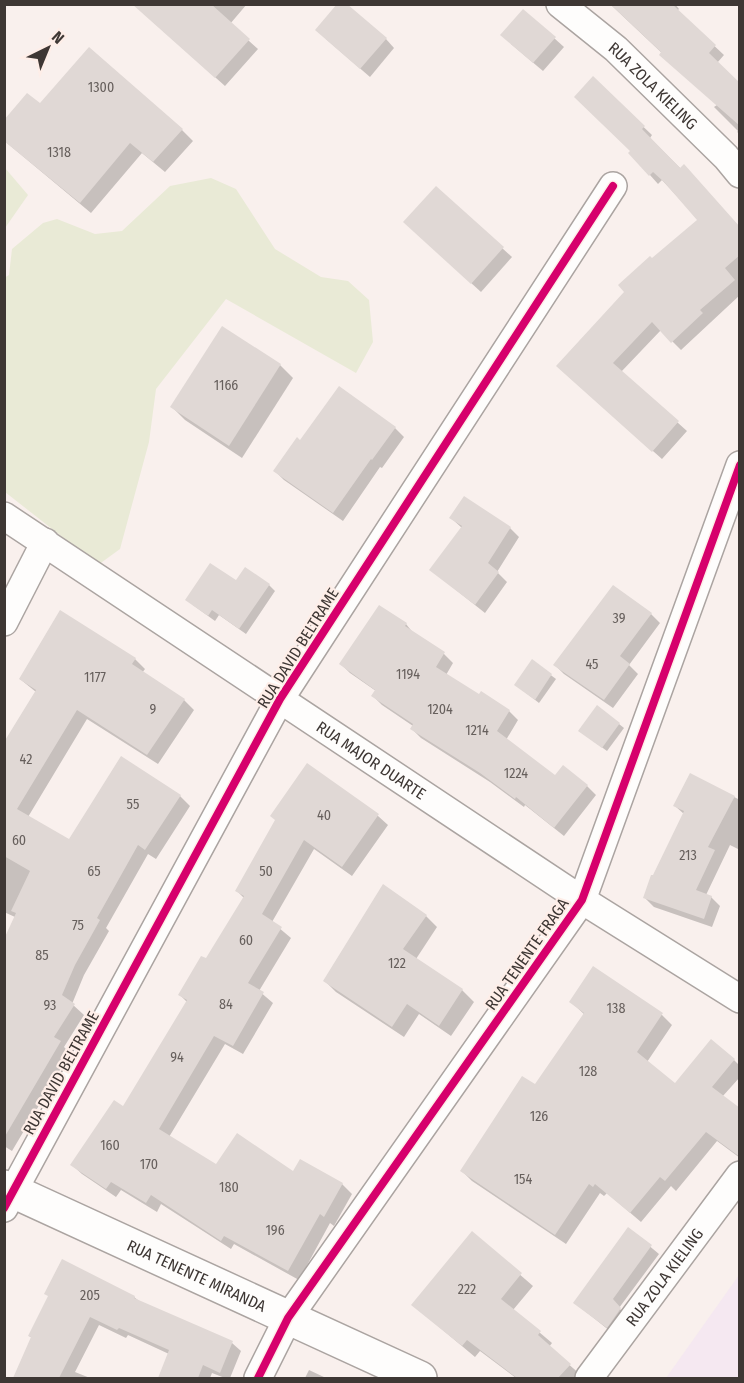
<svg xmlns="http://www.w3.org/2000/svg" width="744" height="1383" font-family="'Fira Sans Condensed',sans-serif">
	<rect width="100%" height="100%" fill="#f9f0ed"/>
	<polygon fill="#f5e8f1" points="739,1275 739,1378 666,1378"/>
	<g fill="#e9ead6">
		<polygon points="5,168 28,195 5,228"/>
		<polygon points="211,178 236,189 275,249 321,277 348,281 369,300 373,342 356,373 226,299 156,389 149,442 120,549 98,565 5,492 4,278 9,275 12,249 43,223 57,219 95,234 122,231 170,186"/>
	</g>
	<g fill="#0003">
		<polygon points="150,4 247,4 230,24 258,49 225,86 152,21"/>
		<polygon points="610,4 675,4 679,9 677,11 724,55 717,63 740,85 740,134 737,132 738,131 714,107 717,105"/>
		<polygon points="524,11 564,47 543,71 511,44"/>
		<polygon points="326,39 386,39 394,48 370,77"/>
		<polygon points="593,79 652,135 650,138 740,228 740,295 681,350 661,330 621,372 687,431 662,459 567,375 626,292 652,260 699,220 662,180 658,184 650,175 632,151"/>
		<polygon points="40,105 182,130 193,141 165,172 142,153 91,213 7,143"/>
		<polygon points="436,188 512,257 481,292 414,231"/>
		<polygon points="280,365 293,378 242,458 185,420 172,407"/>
		<polygon points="395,428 404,437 382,468 380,467 343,521 284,480 275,471 301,442"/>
		<polygon points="451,518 510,528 519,537 497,572 507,582 485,613 431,570 462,528"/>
		<polygon points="236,582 269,585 275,591 246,634 219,615 215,621 193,605"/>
		<polygon points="651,614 660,623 629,665 638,674 613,708 564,674 555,665"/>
		<polygon points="406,624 414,634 444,654 453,663 446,675 480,696 509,711 518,720 506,740 556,777 587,786 596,795 564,836 525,805 524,807 490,782 421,738 412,729 413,726 382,705 373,696 376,691 350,673 341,664"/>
		<polygon points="135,659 145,669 142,673 184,700 194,710 158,764 87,719 28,817 69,841 180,796 190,806 156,859 148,854 106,928 109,931 84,975 72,1004 84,1015 64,1047 70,1053 12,1151 4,1146 4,943 15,917 4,912 4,744 36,692 20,679"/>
		<polygon points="532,661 556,679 539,703 516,685"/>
		<polygon points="619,724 624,728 607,751 585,735"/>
		<polygon points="307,765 378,816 388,825 352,876 314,849 272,922 291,938 259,991 273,1003 243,1054 225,1044 169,1137 217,1166 342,1184 352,1194 334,1226 330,1223 299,1280 234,1244 231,1249 161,1204 157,1212 121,1190 116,1197 82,1174 72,1165 124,1109 187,1002 180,995 206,961 244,898 237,891"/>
		<polygon points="691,775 740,800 740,850 730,845 706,895 711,897 720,906 712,927 654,907 645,898 684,814 675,806"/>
		<polygon points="426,916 437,927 416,959 462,990 474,1002 451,1036 419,1014 404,1037 336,992 325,981"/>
		<polygon points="571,1002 662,1015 672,1025 647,1062 655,1100 734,1060 740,1066 740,1077 722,1097 740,1110 740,1158 717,1141 676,1191 671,1186 641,1222 607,1193 604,1196 600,1193 566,1244 472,1181 462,1171 535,1086 585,1015"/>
		<polygon points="629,1229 659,1254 619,1308 628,1317 615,1335 575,1303"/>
		<polygon points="472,1233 533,1286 513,1310 552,1343 549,1347 582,1376 580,1378 516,1378 480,1351 475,1357 413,1305"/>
		<polygon points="63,1261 134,1297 139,1301 232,1343 241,1351 230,1378 225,1378 212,1373 210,1378 160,1378 169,1354 128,1335 126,1338 99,1325 75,1372 90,1378 15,1378 32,1338 29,1336 49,1297"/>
		<polygon points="309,1370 326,1378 305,1378"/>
	</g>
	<g fill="#e0d8d5">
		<polygon points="132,4 211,4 250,39 215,78"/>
		<polygon points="337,4 347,4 387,38 360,69 315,30"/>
		<polygon points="610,4 672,4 716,45 709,53 740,83 740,126 659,55 661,52"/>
		<polygon points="523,9 556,37 533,63 500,35"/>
		<polygon points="89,47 183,129 153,162 130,143 80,203 4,141 4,120 27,93 40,103"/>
		<polygon points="593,76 645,126 642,129 680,168 684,164 740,227 740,255 725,268 735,280 700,310 703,313 671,343 652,322 613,363 679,421 652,452 556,366 624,292 618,285 650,256 652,258 697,220 664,182 653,172 649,176 628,153 630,151 574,97"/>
		<polygon points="436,186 504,247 471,284 403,222"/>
		<polygon points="222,326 281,364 229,446 170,407"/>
		<polygon points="339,386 396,427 372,460 371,459 333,513 273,471 297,437 300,440"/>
		<polygon points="464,496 511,527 488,563 499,572 475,605 429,570 462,526 449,518"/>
		<polygon points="210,563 236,580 245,567 270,584 239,629 212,610 208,616 185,600"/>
		<polygon points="613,585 652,613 620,656 630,664 604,700 553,665"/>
		<polygon points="379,605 407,623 405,626 445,652 436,667 479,694 481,691 510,710 497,731 555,775 563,765 588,785 554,828 516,797 515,799 480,773 410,729 413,724 371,696 375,690 339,664"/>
		<polygon points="60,610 136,658 132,664 185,699 147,755 77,710 17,809 69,839 121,756 181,795 145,850 138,845 97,918 100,920 75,965 62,995 75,1004 54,1037 61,1041 4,1138 4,939 16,913 11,911 30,871 4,856 4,742 36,690 19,679"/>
		<polygon points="532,659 552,674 535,700 514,685"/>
		<polygon points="597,705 620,723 602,748 578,731"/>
		<polygon points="307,763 379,814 342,867 304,840 262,914 282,927 248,983 264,992 233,1046 214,1036 159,1129 216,1164 237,1133 293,1171 300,1159 343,1183 324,1217 320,1214 288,1271 224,1236 221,1241 151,1195 146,1203 111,1182 106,1189 70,1165 114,1100 123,1106 187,1000 178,995 201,956 206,958 244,896 235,891 275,820 270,816"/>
		<polygon points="690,773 735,796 708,847 715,850 696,890 712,896 704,919 643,898 651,875 653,875 684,811 673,806"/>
		<polygon points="383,884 427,915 403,949 463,989 439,1026 407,1004 392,1027 323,981"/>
		<polygon points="593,966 663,1013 637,1052 675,1083 711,1039 735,1059 712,1087 740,1108 740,1157 706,1132 665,1181 660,1177 630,1213 595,1184 593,1187 589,1184 555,1235 460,1171 522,1076 535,1084 584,1013 569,1002"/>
		<polygon points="628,1227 652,1245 613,1299 621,1308 607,1328 573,1303"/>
		<polygon points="472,1231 522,1273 501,1299 541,1331 538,1335 571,1364 558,1378 517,1378 467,1340 462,1346 411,1305"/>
		<polygon points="62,1259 135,1296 134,1298 233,1341 220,1373 203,1365 198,1378 158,1378 169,1350 119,1328 117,1330 90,1317 59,1378 13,1378 31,1337 28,1336 48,1296 44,1294"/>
	</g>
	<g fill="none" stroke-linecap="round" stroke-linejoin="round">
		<defs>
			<g id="street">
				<path id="s1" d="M560 4 616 49 726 157 740 174"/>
				<path id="s2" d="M4 516 582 900 740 999"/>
				<polyline points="4,622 45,542"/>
				<polyline points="4,1208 280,699 613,186"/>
				<polyline points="258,1378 288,1318 582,900 740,465"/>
				<path id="s3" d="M589 1378 740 1175"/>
			</g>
			<g id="secondary">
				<path id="s4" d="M4 1187 420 1378"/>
			</g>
		</defs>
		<use href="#street" stroke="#aba4a1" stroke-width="30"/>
		<use href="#secondary" stroke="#aba4a1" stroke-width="36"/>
		<use href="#street" stroke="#fefdfc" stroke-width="27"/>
		<use href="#secondary" stroke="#fefdfc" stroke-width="33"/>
		<defs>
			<g id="cycleway">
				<polyline points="4,1208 280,699 613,186"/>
				<polyline points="258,1378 288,1318 582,900 740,465"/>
			</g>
		</defs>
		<use href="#cycleway" stroke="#feeee8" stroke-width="11"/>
		<use href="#cycleway" stroke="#d6006c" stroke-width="8"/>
	</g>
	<g text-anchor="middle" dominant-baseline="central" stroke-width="4.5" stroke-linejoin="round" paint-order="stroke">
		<g font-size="14" fill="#665f5c">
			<text x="101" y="87">1300</text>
			<text x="59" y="152">1318</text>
			<text x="226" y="385">1166</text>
			<text x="619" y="618">39</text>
			<text x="592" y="664">45</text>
			<text x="408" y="674">1194</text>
			<text x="95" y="677">1177</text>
			<text x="153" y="709">9</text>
			<text x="440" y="709">1204</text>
			<text x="477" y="730">1214</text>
			<text x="26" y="759">42</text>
			<text x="516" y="773">1224</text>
			<text x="133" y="804">55</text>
			<text x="324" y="815">40</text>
			<text x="19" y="840">60</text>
			<text x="688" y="855">213</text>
			<text x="94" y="871">65</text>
			<text x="266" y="871">50</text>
			<text x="78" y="925">75</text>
			<text x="246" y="940">60</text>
			<text x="42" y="955">85</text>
			<text x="397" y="963">122</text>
			<text x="226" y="1004">84</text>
			<text x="50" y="1005">93</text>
			<text x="616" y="1008">138</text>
			<text x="177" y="1057">94</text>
			<text x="588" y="1071">128</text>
			<text x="539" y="1116">126</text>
			<text x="110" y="1145">160</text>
			<text x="149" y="1164">170</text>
			<text x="523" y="1179">154</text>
			<text x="229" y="1187">180</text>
			<text x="275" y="1230">196</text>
			<text x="467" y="1289">222</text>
			<text x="90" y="1295">205</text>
		</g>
		<g font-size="16" fill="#3e3734" stroke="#feeee8">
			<text stroke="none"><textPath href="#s1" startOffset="124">RUA ZOLA KIELING</textPath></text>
			<text transform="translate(298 648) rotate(-58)">RUA DAVID BELTRAME</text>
			<text stroke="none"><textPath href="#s2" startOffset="441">RUA MAJOR DUARTE</textPath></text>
			<text transform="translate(527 954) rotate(-55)">RUA TENENTE FRAGA</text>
			<text transform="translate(61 1073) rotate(-61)">RUA DAVID BELTRAME</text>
			<text stroke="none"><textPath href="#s4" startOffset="212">RUA TENENTE MIRANDA</textPath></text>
			<text stroke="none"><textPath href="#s3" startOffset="126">RUA ZOLA KIELING</textPath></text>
		</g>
	</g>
	<rect width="744" height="1383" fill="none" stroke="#3e3734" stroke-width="12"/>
	<g transform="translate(48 48) rotate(43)" stroke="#feeee8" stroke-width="4.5" paint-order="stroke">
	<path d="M0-4.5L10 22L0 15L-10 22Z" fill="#3e3734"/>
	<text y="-9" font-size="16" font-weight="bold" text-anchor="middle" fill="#3e3734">N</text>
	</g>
</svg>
